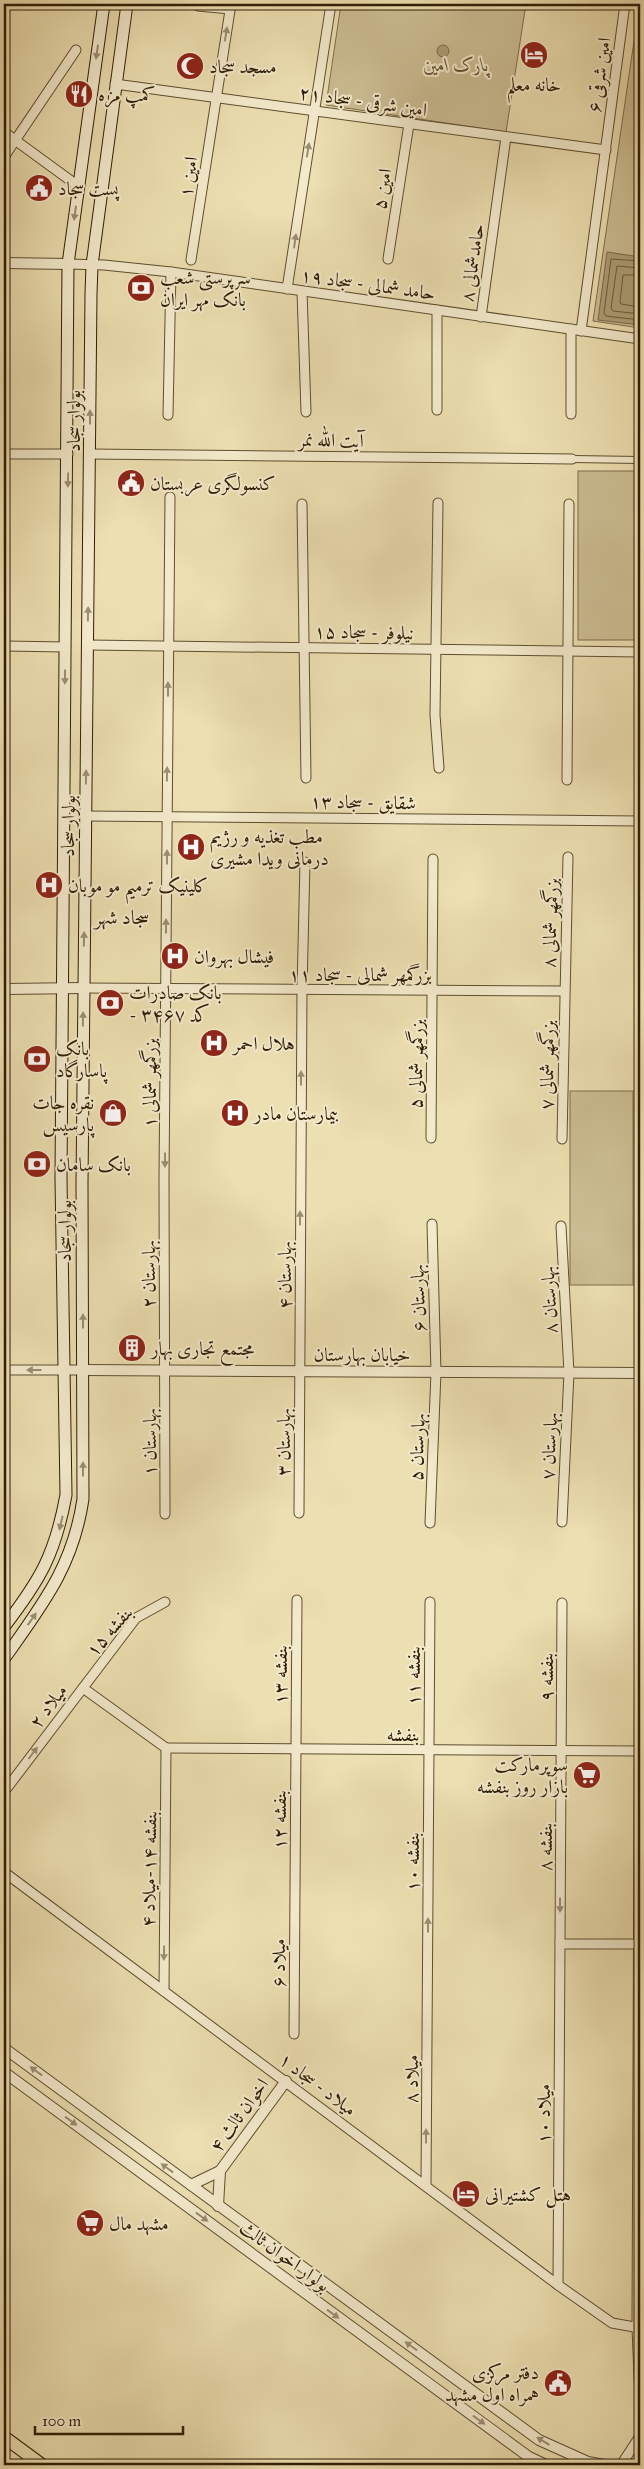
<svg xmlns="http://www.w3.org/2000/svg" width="644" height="2469" font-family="'IM FELL Great Primer',Amiri,serif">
	<rect width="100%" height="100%" fill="#ecdfb1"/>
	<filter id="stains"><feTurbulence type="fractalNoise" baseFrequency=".004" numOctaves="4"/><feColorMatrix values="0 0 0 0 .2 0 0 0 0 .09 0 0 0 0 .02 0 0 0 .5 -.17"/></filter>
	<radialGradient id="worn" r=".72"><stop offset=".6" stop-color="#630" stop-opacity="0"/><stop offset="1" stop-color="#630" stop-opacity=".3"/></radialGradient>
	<g fill="#ccbe94" stroke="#7e6e4c">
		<polygon points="341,4 526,4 506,132 326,105"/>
		<polygon points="638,14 640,14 640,328 593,321"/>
		<rect x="578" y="471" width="60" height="169"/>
		<rect x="570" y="1091" width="63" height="194"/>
	</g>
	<g fill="#ac9d76" stroke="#7a6a48">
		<circle cx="443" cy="51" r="6"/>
		<polygon points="607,252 640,257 640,325 598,320"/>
	</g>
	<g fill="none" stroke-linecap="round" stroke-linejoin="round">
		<g stroke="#6e5d3d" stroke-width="1">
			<polyline points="640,261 611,259 604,313 606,316 640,320"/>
			<polyline points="640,268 617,266 611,308 613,311 640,314"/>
			<polyline points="640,275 623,275 620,302 621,304 640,307"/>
		</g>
		<defs>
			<polyline id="pedestrian" points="572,459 640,460"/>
			<g id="minor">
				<polyline points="629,4 640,5"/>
				<polyline points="198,6 230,9"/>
				<polyline points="115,84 606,150"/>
				<polyline points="4,132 78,186"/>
				<polyline points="4,157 76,50"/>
				<polyline points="388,259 409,124"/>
				<polyline points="191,260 231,4"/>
				<polyline points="68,264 104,265 171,272 640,339"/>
				<polyline points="287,289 331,4"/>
				<polyline points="302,291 306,412"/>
				<polyline points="437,310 437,410"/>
				<polyline points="481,317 506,137"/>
				<polyline points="571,329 571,414"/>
				<polyline points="581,331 625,4"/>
				<polyline points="168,415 171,272"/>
				<polyline points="4,454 68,454"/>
				<polyline points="90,454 572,459"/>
				<polyline points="438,503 435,715 439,768"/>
				<polyline points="302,504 306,778"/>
				<polyline points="88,645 640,652"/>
				<polyline points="4,646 65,647"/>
				<polyline points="567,780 569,504"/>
				<polyline points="86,816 640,821"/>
				<polyline points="84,988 564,991"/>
				<polyline points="431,1138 433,859"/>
				<polyline points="562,1139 568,857"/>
				<polyline points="561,1226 569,1373 562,1522"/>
				<polyline points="4,1370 83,1370"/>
				<polyline points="299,1513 302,990 305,862"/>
				<polyline points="165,1514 164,1178 170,497"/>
				<polyline points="430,1523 436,1372 432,1224"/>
				<polyline points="640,1548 637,2328 640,2399"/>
				<polyline points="83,1688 166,1748"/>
				<polyline points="166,1748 640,1751"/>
				<polyline points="4,1792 136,1618 165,1602"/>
				<polyline points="4,1872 558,2285 612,2323 640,2328"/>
				<polyline points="560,1944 640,1944"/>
				<polyline points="164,1991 166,1748"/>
				<polyline points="294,2034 297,1600"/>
				<polyline points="426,2184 430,1602"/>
				<polyline points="558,2285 562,1603"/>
				<polyline points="621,2465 640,2436"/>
			</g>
			<g id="tertiary">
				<polyline points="4,263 68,264"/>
				<polyline points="4,989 84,988"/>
				<polyline points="83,1370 640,1373"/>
				<polyline points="4,2048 539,2440 588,2462 604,2465"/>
				<polyline points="4,2072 529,2457 546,2465"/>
				<polyline points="191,2185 220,2171 286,2081"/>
				<polyline points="218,2206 220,2171"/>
			</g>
			<g id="secondary">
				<path d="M4 1627C40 1580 55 1555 66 1495L61 1178 68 264 104 4"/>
				<path d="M4 1659C42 1605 73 1567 83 1499L82 1184 91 294 92 265 127 4"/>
			</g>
			<polyline id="primary" points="4,2437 42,2465"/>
		</defs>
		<use href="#pedestrian" stroke="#5e4e2f" stroke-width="8"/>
		<use href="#minor" stroke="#5e4e2f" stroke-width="11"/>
		<use href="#tertiary" stroke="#5e4e2f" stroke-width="12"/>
		<use href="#secondary" stroke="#2f1d04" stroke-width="13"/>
		<use href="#primary" stroke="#2f1d04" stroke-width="14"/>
		<use href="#pedestrian" stroke="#f3eacc" stroke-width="6"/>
		<use href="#minor" stroke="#f3eacc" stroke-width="9"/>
		<use href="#tertiary" stroke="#f3eacc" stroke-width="10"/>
		<use href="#secondary" stroke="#f3eacc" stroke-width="11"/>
		<use href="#primary" stroke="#ecdfb1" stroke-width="12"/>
	</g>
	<defs><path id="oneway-solid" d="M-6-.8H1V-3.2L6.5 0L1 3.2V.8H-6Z" transform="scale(1.25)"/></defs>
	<g fill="#9b8e72">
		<use href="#oneway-solid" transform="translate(226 34) rotate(-81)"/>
		<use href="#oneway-solid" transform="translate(97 52) rotate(98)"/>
		<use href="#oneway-solid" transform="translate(308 150) rotate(-81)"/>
		<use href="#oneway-solid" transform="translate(75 213) rotate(98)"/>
		<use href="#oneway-solid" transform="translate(295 241) rotate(-82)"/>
		<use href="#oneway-solid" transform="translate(90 417) rotate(-90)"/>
		<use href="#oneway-solid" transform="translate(68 480) rotate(91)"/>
		<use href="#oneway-solid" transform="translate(88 614) rotate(-89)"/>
		<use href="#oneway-solid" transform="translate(65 677) rotate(91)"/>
		<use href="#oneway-solid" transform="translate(168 689) rotate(-90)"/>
		<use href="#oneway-solid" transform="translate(167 774) rotate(-89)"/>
		<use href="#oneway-solid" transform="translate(86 777) rotate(-89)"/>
		<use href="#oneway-solid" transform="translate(167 857) rotate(-90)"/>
		<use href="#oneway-solid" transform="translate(166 926) rotate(-90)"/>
		<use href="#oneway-solid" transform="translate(84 939) rotate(-89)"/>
		<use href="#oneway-solid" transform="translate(83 1019) rotate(-89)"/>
		<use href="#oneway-solid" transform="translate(301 1078) rotate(-90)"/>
		<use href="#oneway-solid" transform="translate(165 1160) rotate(90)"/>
		<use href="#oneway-solid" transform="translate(300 1218) rotate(-90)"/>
		<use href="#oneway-solid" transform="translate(83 1321) rotate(-90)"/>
		<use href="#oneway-solid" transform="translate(34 1370) rotate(-180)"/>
		<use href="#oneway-solid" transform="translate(83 1469) rotate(-90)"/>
		<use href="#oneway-solid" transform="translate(61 1523) rotate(103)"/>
		<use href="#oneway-solid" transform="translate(32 1619) rotate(-55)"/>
		<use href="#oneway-solid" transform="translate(33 1753) rotate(-53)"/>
		<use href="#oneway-solid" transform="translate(560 1905) rotate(90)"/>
		<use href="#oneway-solid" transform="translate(428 1925) rotate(-90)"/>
		<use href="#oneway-solid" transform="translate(164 1953) rotate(91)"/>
		<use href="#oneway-solid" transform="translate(36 2071) rotate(-144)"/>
		<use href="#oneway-solid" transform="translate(71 2121) rotate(36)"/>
		<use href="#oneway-solid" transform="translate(426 2136) rotate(-90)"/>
		<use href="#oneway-solid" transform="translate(167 2168) rotate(-144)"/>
		<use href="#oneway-solid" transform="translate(202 2217) rotate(36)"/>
		<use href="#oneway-solid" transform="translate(333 2314) rotate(36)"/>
		<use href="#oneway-solid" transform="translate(411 2346) rotate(-144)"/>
		<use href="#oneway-solid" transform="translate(479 2420) rotate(36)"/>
		<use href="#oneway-solid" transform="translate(543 2441) rotate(-149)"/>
	</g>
	<defs>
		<symbol id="hotel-disc" viewBox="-11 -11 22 22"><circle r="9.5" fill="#8f2418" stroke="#f3eacc"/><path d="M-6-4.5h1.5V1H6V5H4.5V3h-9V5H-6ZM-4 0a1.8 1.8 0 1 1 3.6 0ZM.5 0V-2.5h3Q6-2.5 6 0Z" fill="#fff"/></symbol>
		<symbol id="mosque-disc" viewBox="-11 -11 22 22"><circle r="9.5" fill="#8f2418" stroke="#f3eacc"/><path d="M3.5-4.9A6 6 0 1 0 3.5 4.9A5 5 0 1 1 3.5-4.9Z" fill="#fff"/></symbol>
		<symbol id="restaurant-disc" viewBox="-11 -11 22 22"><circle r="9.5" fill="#8f2418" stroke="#f3eacc"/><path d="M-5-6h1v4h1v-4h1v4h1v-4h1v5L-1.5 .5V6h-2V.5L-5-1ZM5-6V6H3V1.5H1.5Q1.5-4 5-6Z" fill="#fff"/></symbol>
		<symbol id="civic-disc" viewBox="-11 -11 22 22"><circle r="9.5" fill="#8f2418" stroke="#f3eacc"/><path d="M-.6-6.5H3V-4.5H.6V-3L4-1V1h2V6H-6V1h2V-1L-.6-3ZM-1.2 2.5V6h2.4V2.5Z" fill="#fff"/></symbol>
		<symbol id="bank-disc" viewBox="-11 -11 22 22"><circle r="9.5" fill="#8f2418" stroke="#f3eacc"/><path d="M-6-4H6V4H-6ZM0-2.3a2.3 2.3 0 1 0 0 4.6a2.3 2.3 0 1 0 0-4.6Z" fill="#fff"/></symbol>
		<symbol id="hospital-disc" viewBox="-11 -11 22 22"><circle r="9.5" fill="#8f2418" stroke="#f3eacc"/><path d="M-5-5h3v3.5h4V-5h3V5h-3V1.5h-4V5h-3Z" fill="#fff"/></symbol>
		<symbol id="shop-disc" viewBox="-11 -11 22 22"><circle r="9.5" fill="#8f2418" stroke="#f3eacc"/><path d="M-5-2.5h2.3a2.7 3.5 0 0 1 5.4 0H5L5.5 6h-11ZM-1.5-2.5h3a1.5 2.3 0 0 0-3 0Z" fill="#fff"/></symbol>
		<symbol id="building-disc" viewBox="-11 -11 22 22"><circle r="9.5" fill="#8f2418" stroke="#f3eacc"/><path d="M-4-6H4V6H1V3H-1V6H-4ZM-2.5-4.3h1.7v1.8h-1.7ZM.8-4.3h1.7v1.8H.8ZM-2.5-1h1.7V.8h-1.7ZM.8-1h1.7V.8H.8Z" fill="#fff"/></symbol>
		<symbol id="supermarket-disc" viewBox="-11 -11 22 22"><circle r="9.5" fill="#8f2418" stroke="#f3eacc"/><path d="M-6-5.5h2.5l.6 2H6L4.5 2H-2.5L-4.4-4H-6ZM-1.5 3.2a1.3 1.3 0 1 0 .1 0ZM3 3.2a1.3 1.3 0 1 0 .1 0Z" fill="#fff"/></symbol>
	</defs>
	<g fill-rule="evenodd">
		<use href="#hotel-disc" x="518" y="39" width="32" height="32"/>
		<use href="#mosque-disc" x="174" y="50" width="32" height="32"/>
		<use href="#restaurant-disc" x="63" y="78" width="32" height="32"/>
		<use href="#civic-disc" x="23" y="172" width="32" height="32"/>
		<use href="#bank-disc" x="125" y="272" width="32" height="32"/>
		<use href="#civic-disc" x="115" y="467" width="32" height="32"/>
		<use href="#hospital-disc" x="175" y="831" width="32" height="32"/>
		<use href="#hospital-disc" x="33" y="869" width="32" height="32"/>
		<use href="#hospital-disc" x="159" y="940" width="32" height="32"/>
		<use href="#bank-disc" x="94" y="987" width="32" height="32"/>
		<use href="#hospital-disc" x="198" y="1027" width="32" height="32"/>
		<use href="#bank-disc" x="21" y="1043" width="32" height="32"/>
		<use href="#shop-disc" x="97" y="1097" width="32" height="32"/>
		<use href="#hospital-disc" x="219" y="1097" width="32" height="32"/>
		<use href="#bank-disc" x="21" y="1148" width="32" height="32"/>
		<use href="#building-disc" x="116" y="1332" width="32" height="32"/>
		<use href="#supermarket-disc" x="571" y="1759" width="32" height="32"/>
		<use href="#hotel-disc" x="450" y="2178" width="32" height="32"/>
		<use href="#supermarket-disc" x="74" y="2207" width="32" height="32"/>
		<use href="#civic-disc" x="542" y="2367" width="32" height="32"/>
	</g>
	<g text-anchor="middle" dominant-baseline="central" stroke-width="4" stroke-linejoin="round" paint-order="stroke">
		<g font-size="19" font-style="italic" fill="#5e4d2f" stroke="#f3eacc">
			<text x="456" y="64">پارک امین</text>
		</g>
		<g font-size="19" fill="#2f1d04" stroke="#f3eacc" text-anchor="start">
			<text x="209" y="66">مسجد سجاد</text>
			<text x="534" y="84" text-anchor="middle">خانه معلم</text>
			<text x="98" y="94">کمپ مزه</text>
			<text x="58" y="188">پست سجاد</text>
			<text x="160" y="277">سرپرستی شعب<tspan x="160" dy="22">بانک مهر ایران</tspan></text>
			<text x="150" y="483">کنسولگری عربستان</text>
			<text x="210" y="836">مطب تغذیه و رژیم<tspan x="210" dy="22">درمانی ویدا مشیری</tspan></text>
			<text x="68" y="885">کلینیک ترمیم مو موبان</text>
			<text x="194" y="956">فیشال بهروان</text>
			<text x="129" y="992">بانک صادرات<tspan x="129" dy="22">- کد ۳۴۶۷</tspan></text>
			<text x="233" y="1043">هلال احمر</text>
			<text x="56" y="1048">بانک<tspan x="56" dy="22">پاسارگاد</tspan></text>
			<text x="94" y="1102" text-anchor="end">نقره جات<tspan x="94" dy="22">پارسیس</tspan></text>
			<text x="254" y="1113">بیمارستان مادر</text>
			<text x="56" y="1164">بانک سامان</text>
			<text x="151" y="1348">مجتمع تجاری بهار</text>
			<text x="568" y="1764" text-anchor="end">سوپرمارکت<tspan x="568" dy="22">بازار روز بنفشه</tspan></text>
			<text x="485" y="2194">هتل کشتیرانی</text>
			<text x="109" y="2223">مشهد مال</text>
			<text x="539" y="2372" text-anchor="end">دفتر مرکزی<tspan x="539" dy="22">همراه اول مشهد</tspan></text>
		</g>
		<g font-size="19" fill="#2f1d04" stroke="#f3eacc">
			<text transform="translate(599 75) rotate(-82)">امین شرقی ۶</text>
			<text transform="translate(363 101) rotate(8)">امین شرقی - سجاد ۲۱</text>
			<text transform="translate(188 177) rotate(-81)">امین ۱</text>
			<text transform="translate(382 189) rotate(-81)">امین ۵</text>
			<text transform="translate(472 263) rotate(-82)">حامدشمالی ۸</text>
			<text transform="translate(368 284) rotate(8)">حامد شمالی - سجاد ۱۹</text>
			<text transform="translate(73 421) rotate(-90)">بولوار سجاد</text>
			<text transform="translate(331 440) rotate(1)">آیت الله نمر</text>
			<text transform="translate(364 632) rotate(1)">نیلوفر - سجاد ۱۵</text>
			<text transform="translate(363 802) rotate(1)">شقایق - سجاد ۱۳</text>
			<text transform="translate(68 826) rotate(-89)">بولوار سجاد</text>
			<text transform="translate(550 923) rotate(-88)">بزرگمهر شمالی ۸</text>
			<text x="360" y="974">بزرگمهر شمالی - سجاد ۱۱</text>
			<text transform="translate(416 1064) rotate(-89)">بزرگمهر شمالی ۵</text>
			<text transform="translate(547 1065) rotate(-89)">بزرگمهر شمالی ۷</text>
			<text transform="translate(149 1083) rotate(-90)">بزرگمهر شمالی ۱</text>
			<text transform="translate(64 1231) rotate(-90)">بولوار سجاد</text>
			<text transform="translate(148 1274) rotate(-90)">بهارستان ۲</text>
			<text transform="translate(284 1275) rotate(-90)">بهارستان ۴</text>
			<text transform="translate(418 1298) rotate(-92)">بهارستان ۶</text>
			<text transform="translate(549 1300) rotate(-93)">بهارستان ۸</text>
			<text x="362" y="1354">خیابان بهارستان</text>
			<text transform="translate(149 1442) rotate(-90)">بهارستان ۱</text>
			<text transform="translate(283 1442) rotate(-90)">بهارستان ۳</text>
			<text transform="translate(549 1446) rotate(-87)">بهارستان ۷</text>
			<text transform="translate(417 1447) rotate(-88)">بهارستان ۵</text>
			<text transform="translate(109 1631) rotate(-49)">بنفشه ۱۵</text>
			<text transform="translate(280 1675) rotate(-90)">بنفشه ۱۳</text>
			<text transform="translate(413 1676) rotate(-90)">بنفشه ۱۱</text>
			<text transform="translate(546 1677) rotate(-90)">بنفشه ۹</text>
			<text transform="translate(48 1706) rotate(-53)">میلاد ۲</text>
			<text x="403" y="1734">بنفشه</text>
			<text transform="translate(279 1820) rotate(-90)">بنفشه ۱۲</text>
			<text transform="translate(545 1847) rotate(-90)">بنفشه ۸</text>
			<text transform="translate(412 1862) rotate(-90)">بنفشه ۱۰</text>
			<text transform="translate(149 1869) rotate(-89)">بنفشه ۱۴-میلاد ۴</text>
			<text transform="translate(278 1963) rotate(-90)">میلاد ۶</text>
			<text transform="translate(411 2079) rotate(-90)">میلاد ۸</text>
			<text transform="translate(318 2084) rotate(37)">میلاد - سجاد ۱</text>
			<text transform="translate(543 2114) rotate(-90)">میلاد ۱۰</text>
			<text transform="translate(239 2115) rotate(-54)">اخوان ثالث ۴</text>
			<text transform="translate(285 2256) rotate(36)">بولوار اخوان ثالث</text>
		</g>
		<g font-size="20" fill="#2f1d04" stroke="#f3eacc">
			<text x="122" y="917">سجاد شهر</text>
		</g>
	</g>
	<rect width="644" height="2469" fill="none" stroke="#ecdfb1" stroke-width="20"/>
	<rect x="5" y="5" width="634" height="2459" fill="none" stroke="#2f1d04" stroke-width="2.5"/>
	<rect x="10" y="10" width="624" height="2449" fill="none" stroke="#2f1d04"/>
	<path d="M35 2426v8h148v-8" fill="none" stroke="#2f1d04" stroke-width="2.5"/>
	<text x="42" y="2426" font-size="15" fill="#2f1d04" stroke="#f3eacc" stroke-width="4" paint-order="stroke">100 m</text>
	<rect width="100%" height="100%" filter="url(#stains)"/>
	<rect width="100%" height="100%" fill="url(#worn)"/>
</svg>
